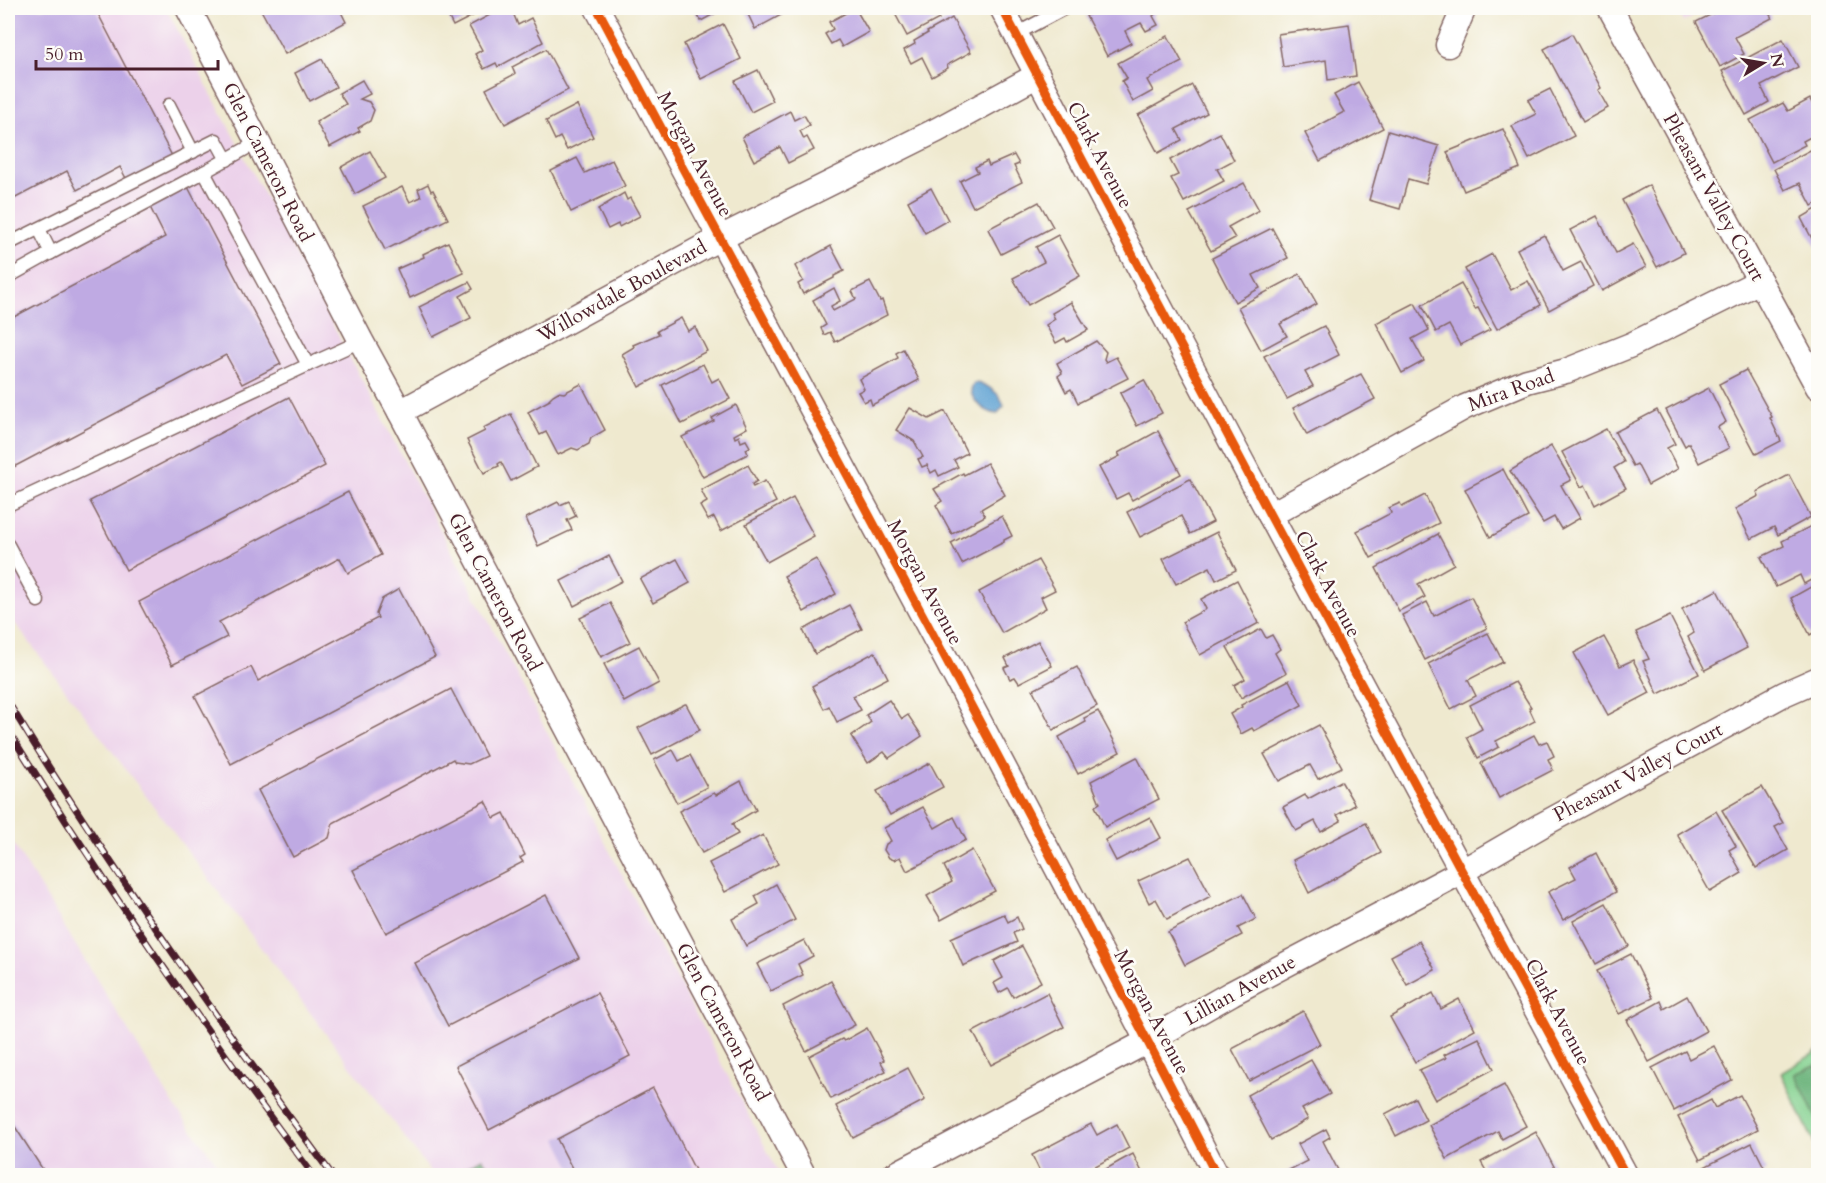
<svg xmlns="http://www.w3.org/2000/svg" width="1826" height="1183" font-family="Cardo,serif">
	<rect width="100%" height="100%" fill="#fdfcf7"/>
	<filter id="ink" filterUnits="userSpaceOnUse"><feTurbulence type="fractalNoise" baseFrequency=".0167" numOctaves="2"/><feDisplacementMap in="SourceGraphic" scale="12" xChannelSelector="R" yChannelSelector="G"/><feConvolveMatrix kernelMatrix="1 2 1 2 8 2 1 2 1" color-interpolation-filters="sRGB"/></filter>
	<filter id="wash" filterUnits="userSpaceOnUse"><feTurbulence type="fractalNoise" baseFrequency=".008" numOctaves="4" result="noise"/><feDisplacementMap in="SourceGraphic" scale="24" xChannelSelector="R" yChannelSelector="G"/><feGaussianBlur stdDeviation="1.35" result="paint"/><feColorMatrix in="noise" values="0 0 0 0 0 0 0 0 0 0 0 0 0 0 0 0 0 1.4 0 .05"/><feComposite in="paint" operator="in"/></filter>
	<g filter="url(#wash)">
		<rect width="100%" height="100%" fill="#efe9cf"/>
		<g fill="#ecd1ea">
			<polygon points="8,8 166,8 780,1175 433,1175 8,614"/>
			<polygon points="1676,8 1708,8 1684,22"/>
			<polygon points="8,835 175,1107 226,1175 8,1175"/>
		</g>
		<polygon fill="#84d190" stroke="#67785e" stroke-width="1.5" points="1818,1051 1818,1151 1781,1073"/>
		<g fill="#6bb37a" stroke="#5a6952" stroke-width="1.5">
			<polygon points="1818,1064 1818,1122 1795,1074"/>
			<polygon points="482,1158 494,1175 452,1175"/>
		</g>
		<path fill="#5fa2d3" stroke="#54607f" stroke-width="1.5" d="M974 383C987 383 1001 394 1004 406L997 414C985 413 964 396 974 383Z"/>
		<g id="blocks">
			<g fill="#bfaae3">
				<polygon points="8,8 95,8 173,158 128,182 120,167 77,190 67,171 8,202"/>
				<polygon points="266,8 339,8 346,22 285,54 261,10"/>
				<polygon points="438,8 488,8 453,26 447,14 443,17"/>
				<polygon points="503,8 511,8 518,25 531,18 543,42 498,67 496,63 484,69 475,54 482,50 469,26"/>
				<polygon points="693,8 725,8 701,21"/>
				<polygon points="745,8 792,8 782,12 783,14 755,29"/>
				<polygon points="855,8 869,32 842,47 838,40 831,44 825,34 833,29 829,22"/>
				<polygon points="892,8 933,8 939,19 907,36"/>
				<polygon points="1102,8 1152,8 1155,14 1153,16 1158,25 1146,31 1141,23 1125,31 1131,43 1107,56 1086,16"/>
				<polygon points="1724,8 1766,8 1772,18 1735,37 1744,54 1720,67 1696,22"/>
				<polygon points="952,18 971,52 947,65 948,68 932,77 922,57 911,63 904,50 915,44 914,41 928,33 927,32"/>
				<polygon points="723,24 741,59 701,79 684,44"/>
				<polygon points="1349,24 1356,76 1328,80 1326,60 1283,67 1278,34"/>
				<polygon points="1572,34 1601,88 1598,90 1608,108 1583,122 1544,49"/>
				<polygon points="1168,36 1182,62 1147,80 1153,91 1133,102 1122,81 1127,78 1118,63"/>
				<polygon points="1783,39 1798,67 1761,86 1769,102 1746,115 1722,71"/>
				<polygon points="546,49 568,90 505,124 486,89 515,74 512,67"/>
				<polygon points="322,59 336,87 309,101 295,73"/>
				<polygon points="758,70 773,101 751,112 735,81"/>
				<polygon points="362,80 370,94 360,99 369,102 374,110 370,121 358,128 360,131 330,147 316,122 346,104 339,93"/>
				<polygon points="1358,82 1383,128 1320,161 1305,133 1344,112 1334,95"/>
				<polygon points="1192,85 1207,113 1176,129 1182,140 1158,153 1138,115"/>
				<polygon points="1550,89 1574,136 1529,159 1512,126 1536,114 1528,100"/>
				<polygon points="1810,99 1818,116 1818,133 1803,141 1805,145 1772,162 1750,120 1783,103 1788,111"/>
				<polygon points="577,105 593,137 567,150 560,137 555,140 546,121"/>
				<polygon points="790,111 794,120 804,115 810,125 800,131 804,139 807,137 814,150 788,163 780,147 754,161 742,137"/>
				<polygon points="1503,129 1520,168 1464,191 1447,152"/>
				<polygon points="1388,131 1439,146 1426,184 1408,179 1400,209 1369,200"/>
				<polygon points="1220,133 1234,160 1217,169 1224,181 1184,202 1171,178 1178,175 1170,160"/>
				<polygon points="1818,146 1818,202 1812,206 1800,183 1785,190 1774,169"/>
				<polygon points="370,151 385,178 355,194 341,167"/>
				<polygon points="1014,155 1019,164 1014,166 1022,182 973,207 960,181 978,172 975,167 987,161 989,166"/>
				<polygon points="577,158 585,173 612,160 625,186 571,212 551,171"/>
				<polygon points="1244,183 1259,210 1228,227 1235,238 1211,251 1189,212"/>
				<polygon points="428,184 431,191 433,190 448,219 385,250 363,206 402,187 410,202 421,197 418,189"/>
				<polygon points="1649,185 1684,253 1657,267 1622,200"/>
				<polygon points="188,187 281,364 242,384 226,355 8,470 8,320 165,237 150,207"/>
				<polygon points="931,188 948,220 925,233 908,201"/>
				<polygon points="624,193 627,200 630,198 640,216 619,227 618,224 608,229 598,209"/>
				<polygon points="1039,202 1053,227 1001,254 988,229"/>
				<polygon points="1818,208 1818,250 1801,218"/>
				<polygon points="1597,216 1616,253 1633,244 1646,267 1602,291 1570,230"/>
				<polygon points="1272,228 1288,258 1253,275 1260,288 1235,302 1212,258"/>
				<polygon points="1058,235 1080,276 1028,305 1013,278 1044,262 1036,247"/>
				<polygon points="1544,235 1563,271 1581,262 1593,286 1549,310 1517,249"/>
				<polygon points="448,242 464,273 410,298 397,269 424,257 423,254"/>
				<polygon points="831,246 844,271 834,276 834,278 803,294 798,284 803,281 795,266"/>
				<polygon points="1492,254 1511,290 1528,281 1541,305 1497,329 1465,269"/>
				<polygon points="1300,274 1317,304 1280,324 1287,336 1261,350 1238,307"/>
				<polygon points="469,282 473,289 460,296 471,318 433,337 419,307"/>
				<polygon points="870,282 880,301 882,300 887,315 835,342 830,332 824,335 821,328 826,325 813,300 834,288 840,301 831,306 833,311 856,299 852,291"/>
				<polygon points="1461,284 1475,309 1478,308 1490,330 1460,345 1449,325 1436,332 1422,305"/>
				<polygon points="1071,302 1088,330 1067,342 1065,338 1056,343 1046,325 1055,319 1052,313"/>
				<polygon points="1415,303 1429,330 1412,339 1424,361 1402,373 1376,323"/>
				<polygon points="681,318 688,331 695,327 707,351 639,387 622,354 634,347 633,345 659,334 657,331"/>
				<polygon points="1324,326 1339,355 1305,372 1313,386 1287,399 1264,356"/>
				<polygon points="1096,341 1106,352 1104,359 1106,362 1116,357 1128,378 1078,403 1071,389 1066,392 1058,376 1062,373 1057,363"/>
				<polygon points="903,349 919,380 872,405 870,399 864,402 858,392 864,389 859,379 898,358 896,353"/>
				<polygon points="703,364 712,382 719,378 730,399 682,424 662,385"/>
				<polygon points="1746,370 1772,417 1770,418 1781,441 1756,454 1719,384"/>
				<polygon points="1361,374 1375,399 1307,435 1293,408"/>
				<polygon points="1144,380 1162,413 1137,426 1120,393"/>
				<polygon points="581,384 605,430 591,438 589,444 578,450 572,448 558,455 546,432 540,435 528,412 550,400 549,399 553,395 558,392 564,393"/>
				<polygon points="1709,388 1726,422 1718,427 1729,448 1699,463 1689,443 1685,446 1666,410"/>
				<polygon points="289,397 325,466 126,570 90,501"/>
				<polygon points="736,405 747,428 734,435 735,438 739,436 741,442 746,440 750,447 746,449 748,454 703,477 682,437 714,421 712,418"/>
				<polygon points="910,408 929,419 945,411 967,453 954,460 958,467 939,476 936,470 931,473 927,465 922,467 918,459 923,457 914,441 896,430"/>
				<polygon points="1657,410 1675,444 1667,448 1678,469 1648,485 1637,464 1633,466 1615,432"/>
				<polygon points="511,414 537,467 511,481 501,462 498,464 499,466 484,473 467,440 485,431 483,428"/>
				<polygon points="1606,429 1624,462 1614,468 1626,488 1595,505 1585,485 1581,487 1562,452"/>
				<polygon points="1158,431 1181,474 1132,500 1128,493 1116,499 1099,467 1120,456 1118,453"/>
				<polygon points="1551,446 1571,480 1561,485 1580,518 1561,529 1554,517 1543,523 1510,471"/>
				<polygon points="987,463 1005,495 981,509 985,516 952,534 936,505 942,501 934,489 963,473 964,475"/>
				<polygon points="748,465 757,481 752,484 753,487 765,481 776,502 721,531 714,517 708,520 700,506 707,502 701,490"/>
				<polygon points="1503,469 1528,517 1490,537 1465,489"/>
				<polygon points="1789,475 1811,517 1778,535 1774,527 1751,539 1735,509 1759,496 1757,492"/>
				<polygon points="1190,479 1213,522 1190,534 1181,516 1140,537 1127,512"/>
				<polygon points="348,492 381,555 348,573 340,558 219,622 227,637 172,665 139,602"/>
				<polygon points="1425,495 1439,523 1371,558 1357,531 1391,513 1389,508 1400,503 1402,507"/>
				<polygon points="793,498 814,536 767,562 746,524"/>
				<polygon points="569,501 576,516 567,520 572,530 538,546 526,518 558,502 560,505"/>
				<polygon points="1002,516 1012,536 1004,540 1004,542 962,564 951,543"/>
				<polygon points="1815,524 1818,531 1818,576 1804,584 1800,575 1776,587 1761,557 1784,546 1782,541"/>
				<polygon points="1217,532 1236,570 1216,580 1210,567 1176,584 1163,559"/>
				<polygon points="1438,534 1454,564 1418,584 1425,597 1399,611 1376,568"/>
				<polygon points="609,556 622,581 574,606 561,581"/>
				<polygon points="677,559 690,583 653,603 640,579"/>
				<polygon points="816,559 836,594 804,612 784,576"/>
				<polygon points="1038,560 1055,590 1041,597 1046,608 1002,633 979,592"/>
				<polygon points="1237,580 1259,623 1200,655 1182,622 1206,609 1201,599"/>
				<polygon points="1818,583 1818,630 1810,635 1791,598"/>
				<polygon points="399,589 435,657 231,764 195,696 251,667 258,681 378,618 376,614 382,599"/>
				<polygon points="1717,590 1747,648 1705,670 1688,637 1694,633 1682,609"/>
				<polygon points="1471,597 1487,628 1425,660 1402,615 1427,602 1434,616"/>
				<polygon points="610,603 630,642 601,657 580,618"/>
				<polygon points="849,605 862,629 815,654 803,630"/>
				<polygon points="1670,616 1699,674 1658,694 1643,661 1649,659 1636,632"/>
				<polygon points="1261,629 1266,638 1272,635 1280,649 1275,653 1286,673 1241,698 1234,685 1245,679 1227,647"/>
				<polygon points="1488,633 1503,662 1468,680 1476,696 1451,709 1428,664"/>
				<polygon points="1604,637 1620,666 1633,660 1650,693 1608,715 1574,653"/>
				<polygon points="1038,641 1052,666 1019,683 1015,677 1010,679 1004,668 1009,666 1005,658"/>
				<polygon points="639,646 659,683 624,702 604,664"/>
				<polygon points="875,652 888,678 853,696 861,710 837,722 829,706 824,709 812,686"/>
				<polygon points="1077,667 1097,706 1053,730 1033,690"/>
				<polygon points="1289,680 1302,705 1254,731 1252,728 1241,734 1230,714 1242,707 1241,705"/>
				<polygon points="1515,682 1531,707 1529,708 1535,721 1496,741 1499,747 1478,758 1467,737 1482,729 1470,705"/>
				<polygon points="451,689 486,756 469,764 455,762 453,759 333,823 329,838 293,857 258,790"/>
				<polygon points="889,700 902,719 908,715 922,736 889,758 884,752 868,763 851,736 871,722 866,715"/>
				<polygon points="685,704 686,704 700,730 652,755 638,728"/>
				<polygon points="1098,711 1120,752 1078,774 1059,737 1086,722 1084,718"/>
				<polygon points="1319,725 1342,767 1318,779 1310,765 1279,781 1264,754"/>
				<polygon points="1534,735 1539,744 1547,741 1554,756 1548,759 1553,770 1499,798 1481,763"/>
				<polygon points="673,750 679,761 690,755 707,787 677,803 654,760"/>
				<polygon points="1137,757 1159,799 1105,827 1095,806 1100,803 1091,781"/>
				<polygon points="930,763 943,787 890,815 877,791"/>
				<polygon points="741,781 756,810 732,824 738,834 702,853 679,811 714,793 716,795"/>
				<polygon points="1341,781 1355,805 1337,815 1341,821 1321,832 1315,821 1296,831 1283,807 1305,795 1308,799"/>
				<polygon points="1762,787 1783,823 1775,827 1788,850 1756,868 1722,810"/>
				<polygon points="485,801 494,818 504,813 525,855 520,858 523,862 386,933 353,870"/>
				<polygon points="923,807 935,828 954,817 966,840 907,871 900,857 894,860 889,858 884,850 886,844 891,841 884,828"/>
				<polygon points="1716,811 1736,846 1729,850 1742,873 1710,892 1677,834"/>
				<polygon points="1150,817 1161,838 1116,861 1105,840"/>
				<polygon points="1366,823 1381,853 1309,893 1293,860"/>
				<polygon points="763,835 778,864 725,892 709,863"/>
				<polygon points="972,850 995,891 941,920 927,896 952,882 944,866"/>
				<polygon points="1596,853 1616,892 1563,920 1548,892 1576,878 1570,867"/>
				<polygon points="1190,857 1211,896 1167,919 1156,899 1149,903 1138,881"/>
				<polygon points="776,884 795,920 746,946 732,919 759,904 755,896"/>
				<polygon points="1243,894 1256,919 1238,928 1242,935 1185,965 1168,932"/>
				<polygon points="546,895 579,958 448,1026 415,963"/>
				<polygon points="1606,903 1629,946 1596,964 1573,921"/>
				<polygon points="1004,914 1008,922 1017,917 1022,929 1013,933 1017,942 963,966 951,938"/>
				<polygon points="804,940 813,956 798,964 803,975 771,991 757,964"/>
				<polygon points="1419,941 1435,970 1407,985 1391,956"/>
				<polygon points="1022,946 1041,982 1013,997 1008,988 999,993 994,983 1003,978 994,961"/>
				<polygon points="1631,954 1653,998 1619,1014 1597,971"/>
				<polygon points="831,981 855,1025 806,1051 783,1006"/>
				<polygon points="597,993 630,1056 489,1130 456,1066"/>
				<polygon points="1047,993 1064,1027 991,1065 973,1032"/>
				<polygon points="1433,993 1441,1009 1459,999 1475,1029 1415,1062 1390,1017"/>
				<polygon points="1687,996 1706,1031 1649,1062 1627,1020 1661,1001 1664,1009"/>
				<polygon points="1303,1011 1320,1044 1249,1081 1232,1049"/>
				<polygon points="867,1028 884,1060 881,1062 886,1071 831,1099 809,1056 842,1039 844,1041"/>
				<polygon points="1479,1038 1494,1069 1435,1100 1419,1070 1446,1058 1444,1055"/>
				<polygon points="1714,1046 1732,1080 1674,1111 1652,1068 1685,1051 1689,1059"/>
				<polygon points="1311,1060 1330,1094 1302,1109 1308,1119 1271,1140 1247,1095"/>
				<polygon points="908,1068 925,1100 853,1138 836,1106"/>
				<polygon points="1504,1085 1526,1126 1502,1139 1498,1131 1447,1159 1429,1125"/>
				<polygon points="653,1088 698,1176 576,1176 557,1139"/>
				<polygon points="1740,1095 1758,1129 1700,1160 1678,1117 1711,1100 1715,1108"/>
				<polygon points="1415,1098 1426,1120 1396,1136 1385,1114"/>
				<polygon points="8,1116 47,1176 8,1176"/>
				<polygon points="1091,1124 1097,1135 1117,1124 1129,1148 1077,1176 1042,1176 1032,1155"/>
				<polygon points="1326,1129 1330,1137 1323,1141 1341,1176 1290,1176 1287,1171 1307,1161 1298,1144"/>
				<polygon points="1536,1132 1558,1174 1529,1176 1526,1171 1518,1176 1489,1176 1481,1162"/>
				<polygon points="1752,1143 1766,1171 1756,1176 1705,1176 1702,1168"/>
				<polygon points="1133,1154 1144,1176 1094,1176 1120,1161"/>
			</g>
		</g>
	</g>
	<g filter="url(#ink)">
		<use href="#blocks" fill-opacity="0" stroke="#846664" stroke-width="1.5"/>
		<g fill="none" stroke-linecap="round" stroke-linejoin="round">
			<defs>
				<g id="service">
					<polyline points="1016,34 1065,8"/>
					<polyline points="169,105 193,152"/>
					<polyline points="258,142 204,172 308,365 361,341"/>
					<polyline points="8,244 216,140 227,160"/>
					<polyline points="51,253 204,172"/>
					<polyline points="8,277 51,253 39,229"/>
					<polyline points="8,505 308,365"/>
					<polyline points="8,545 38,601"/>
				</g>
				<g id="minor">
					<polyline points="188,8 361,341 400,412 804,1176"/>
					<path d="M597 8C804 396 1016 783 1217 1176"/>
					<polyline points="1002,8 1270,515 1626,1176"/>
					<polyline points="1610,8 1818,387"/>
					<polyline points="1448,45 1464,8"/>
					<polyline points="400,412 720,238 937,130 1038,75"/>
					<polyline points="1270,515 1465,407 1527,381 1566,371 1631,345 1760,281"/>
					<polyline points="892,1176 1148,1041 1232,993 1461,872 1542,825 1784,694 1818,679"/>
				</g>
			</defs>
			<use href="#service" stroke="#846664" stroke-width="15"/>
			<use href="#minor" stroke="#846664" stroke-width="27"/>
			<use href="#service" stroke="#fff" stroke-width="12"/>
			<use href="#minor" stroke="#fff" stroke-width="24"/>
			<defs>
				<g id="rail">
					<path d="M8 702C108 865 219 1022 333 1176"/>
					<path d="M8 730C103 883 206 1032 314 1176"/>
				</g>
			</defs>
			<use href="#rail" stroke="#4a1f2b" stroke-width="7"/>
			<use href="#rail" stroke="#fdfcf7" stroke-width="4.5" stroke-dasharray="14" stroke-linecap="butt"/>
			<defs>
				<g id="cycleway">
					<path d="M597 8C804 396 1016 783 1217 1176"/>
					<polyline points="1002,8 1270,515 1626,1176"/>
				</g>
			</defs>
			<use href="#cycleway" stroke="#fdfcf7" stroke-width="13"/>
			<use href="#cycleway" stroke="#e8590c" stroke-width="9"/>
		</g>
	</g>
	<g text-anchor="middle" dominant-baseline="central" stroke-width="5" stroke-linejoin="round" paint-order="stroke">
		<g font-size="20" fill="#4a1f2b" stroke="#fdfcf7">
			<text transform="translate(695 154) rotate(62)">Morgan Avenue</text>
			<text transform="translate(1100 155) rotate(62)">Clark Avenue</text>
			<text transform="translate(268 162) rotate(63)">Glen Cameron Road</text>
			<text transform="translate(1714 197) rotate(61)">Pheasant Valley Court</text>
			<text transform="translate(622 291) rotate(-29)">Willowdale Boulevard</text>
			<text transform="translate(1511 390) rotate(-20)">Mira Road</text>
			<text transform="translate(925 582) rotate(62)">Morgan Avenue</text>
			<text transform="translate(1328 584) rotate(62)">Clark Avenue</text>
			<text transform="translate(495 592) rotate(62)">Glen Cameron Road</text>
			<text transform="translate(1638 772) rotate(-28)">Pheasant Valley Court</text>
			<text transform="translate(1240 990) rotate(-29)">Lillian Avenue</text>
			<text transform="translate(1152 1012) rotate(62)">Morgan Avenue</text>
			<text transform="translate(1558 1012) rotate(62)">Clark Avenue</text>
			<text transform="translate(723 1022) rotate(62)">Glen Cameron Road</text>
		</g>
	</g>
	<rect width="1826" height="1183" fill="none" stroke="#fdfcf7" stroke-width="30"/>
	<g transform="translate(1763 63) rotate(79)" stroke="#fdfcf7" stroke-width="4.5" paint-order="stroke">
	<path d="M0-4.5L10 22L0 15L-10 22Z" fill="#4a1f2b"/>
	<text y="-9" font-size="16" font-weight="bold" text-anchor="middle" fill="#4a1f2b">N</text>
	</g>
	<path d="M36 60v9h182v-9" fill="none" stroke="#4a1f2b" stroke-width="3"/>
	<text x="45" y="60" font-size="18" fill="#4a1f2b" stroke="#fdfcf7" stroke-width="4.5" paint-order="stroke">50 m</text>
</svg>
